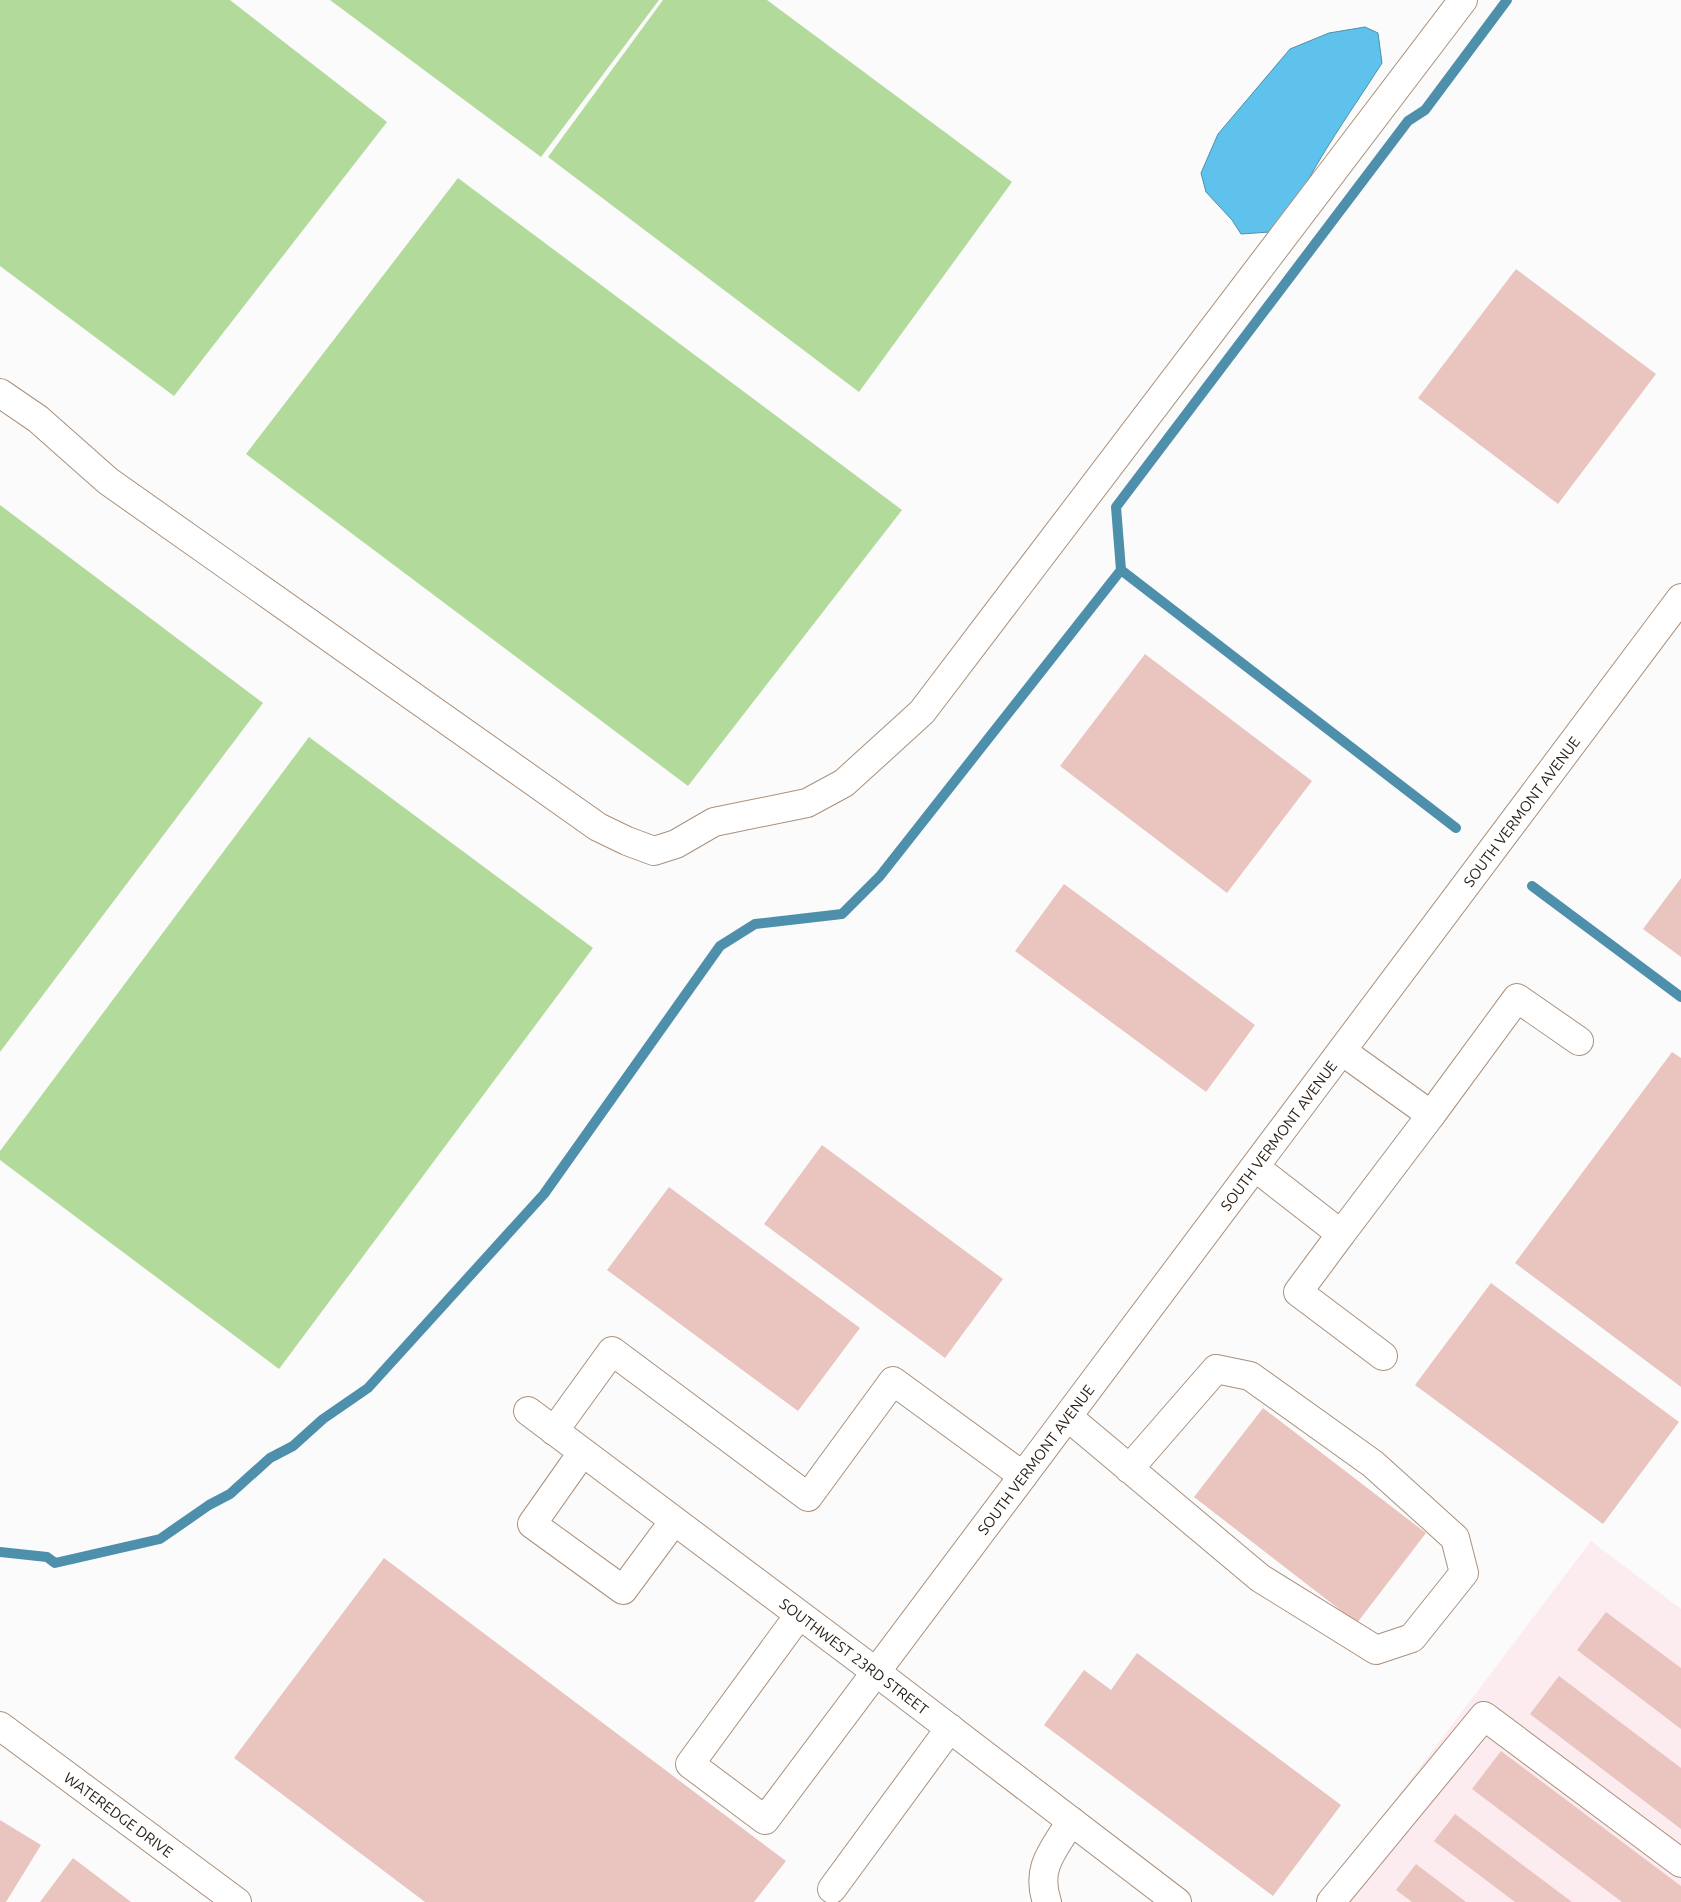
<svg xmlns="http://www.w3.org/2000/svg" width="1681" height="1902" font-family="Ubuntu,sans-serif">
	<rect width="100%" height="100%" fill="#fbfbfb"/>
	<polygon fill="#fcecef" points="1591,1541 1681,1609 1681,1902 1318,1902"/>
	<g fill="#b2da9a">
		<polygon points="0,0 230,0 387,122 174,396 0,266"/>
		<polygon points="330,0 659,0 541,157"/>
		<polygon points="663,0 767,0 1012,182 859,392 548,157"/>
		<polygon points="458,178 902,510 688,786 246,454"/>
		<polygon points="0,505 263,703 0,1052"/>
		<polygon points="309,737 593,948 279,1369 0,1160 0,1151"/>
	</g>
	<path fill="#5fc2ec" stroke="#4e90ab" d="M1365 27 1378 33 1382 63C1347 118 1308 170 1284 231L1241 234 1232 220 1206 192 1201 173 1218 134 1290 49 1329 33Z"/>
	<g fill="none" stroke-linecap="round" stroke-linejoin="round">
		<g stroke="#4e90ab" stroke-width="10">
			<polyline points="1121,570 1456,828"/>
			<polyline points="1532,886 1681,997"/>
			<polyline points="0,1552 47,1557 55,1563 160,1539 209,1505 230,1494 270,1458 293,1446 323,1419 368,1388 544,1194 720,946 755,924 842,914 880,876 1121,570 1116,507 1408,121 1425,110 1507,0"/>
		</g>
	</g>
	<g fill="#eac5c0">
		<polygon points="1516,269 1656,374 1558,504 1418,398"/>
		<polygon points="1145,654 1312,781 1227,893 1060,766"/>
		<polygon points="1681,878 1681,957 1643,929"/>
		<polygon points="1064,884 1255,1025 1206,1092 1015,951"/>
		<polygon points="1672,1052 1681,1058 1681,1387 1515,1263"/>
		<polygon points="822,1145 1003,1279 945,1358 764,1224"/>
		<polygon points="669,1187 860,1328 798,1411 607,1270"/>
		<polygon points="1491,1283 1679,1422 1603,1524 1415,1385"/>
		<polygon points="1263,1408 1426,1533 1357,1623 1194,1497"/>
		<polygon points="384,1558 786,1861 754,1902 425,1902 234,1758"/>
		<polygon points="1606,1612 1681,1668 1681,1729 1577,1650"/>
		<polygon points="1137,1653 1341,1805 1273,1896 1044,1725 1084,1670 1111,1690"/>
		<polygon points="1559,1676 1681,1768 1681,1829 1530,1714"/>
		<polygon points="1501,1751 1681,1886 1681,1902 1622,1902 1472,1789"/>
		<polygon points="1455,1814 1572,1902 1515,1902 1434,1841"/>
		<polygon points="0,1820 41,1845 6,1902 0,1902"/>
		<polygon points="73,1858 131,1902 40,1902"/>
		<polygon points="1416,1864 1466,1902 1412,1902 1396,1890"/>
	</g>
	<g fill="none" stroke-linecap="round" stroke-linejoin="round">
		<defs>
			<g id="minor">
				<polyline points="0,393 38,419 108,481 598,827 627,841 654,851 676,844 714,822 807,803 844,783 922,712 1463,0"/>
				<polyline points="1431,1115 1517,998 1579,1041"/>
				<polyline points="1255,1167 1341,1234 1431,1115 1342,1051"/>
				<polyline points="1341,1234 1298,1292 1383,1356"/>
				<path id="s1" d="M528 1411 876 1672 1177 1902"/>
				<polyline points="1068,1417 1260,1578 1376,1650 1412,1638 1464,1573 1455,1538 1373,1464 1250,1376 1216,1369 1129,1469"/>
				<polyline points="554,1431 612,1351 808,1497 893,1381 1023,1476"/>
				<polyline points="582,1453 532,1524 623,1590 674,1521"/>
				<path id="s2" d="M799 1615 690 1764 765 1820 1681 598"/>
				<path id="s3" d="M0 1726 237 1902"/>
				<polyline points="832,1889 950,1728"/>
				<path d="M1047 1902C1035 1867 1054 1850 1071 1821"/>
				<polyline points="1331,1902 1484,1716 1681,1863"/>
			</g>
		</defs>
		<use href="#minor" stroke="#aa907c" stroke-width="30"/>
		<use href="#minor" stroke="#fff" stroke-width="28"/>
	</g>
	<g text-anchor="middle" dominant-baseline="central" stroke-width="5" stroke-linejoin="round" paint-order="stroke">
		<g font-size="15" fill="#261c14" stroke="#fff">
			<text stroke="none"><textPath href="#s2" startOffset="1539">SOUTH VERMONT AVENUE</textPath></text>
			<text stroke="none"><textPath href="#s2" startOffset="1134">SOUTH VERMONT AVENUE</textPath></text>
			<text stroke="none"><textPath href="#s2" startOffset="729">SOUTH VERMONT AVENUE</textPath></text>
			<text stroke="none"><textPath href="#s1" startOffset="408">SOUTHWEST 23RD STREET</textPath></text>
			<text stroke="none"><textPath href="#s3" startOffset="148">WATEREDGE DRIVE</textPath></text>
		</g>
	</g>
</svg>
